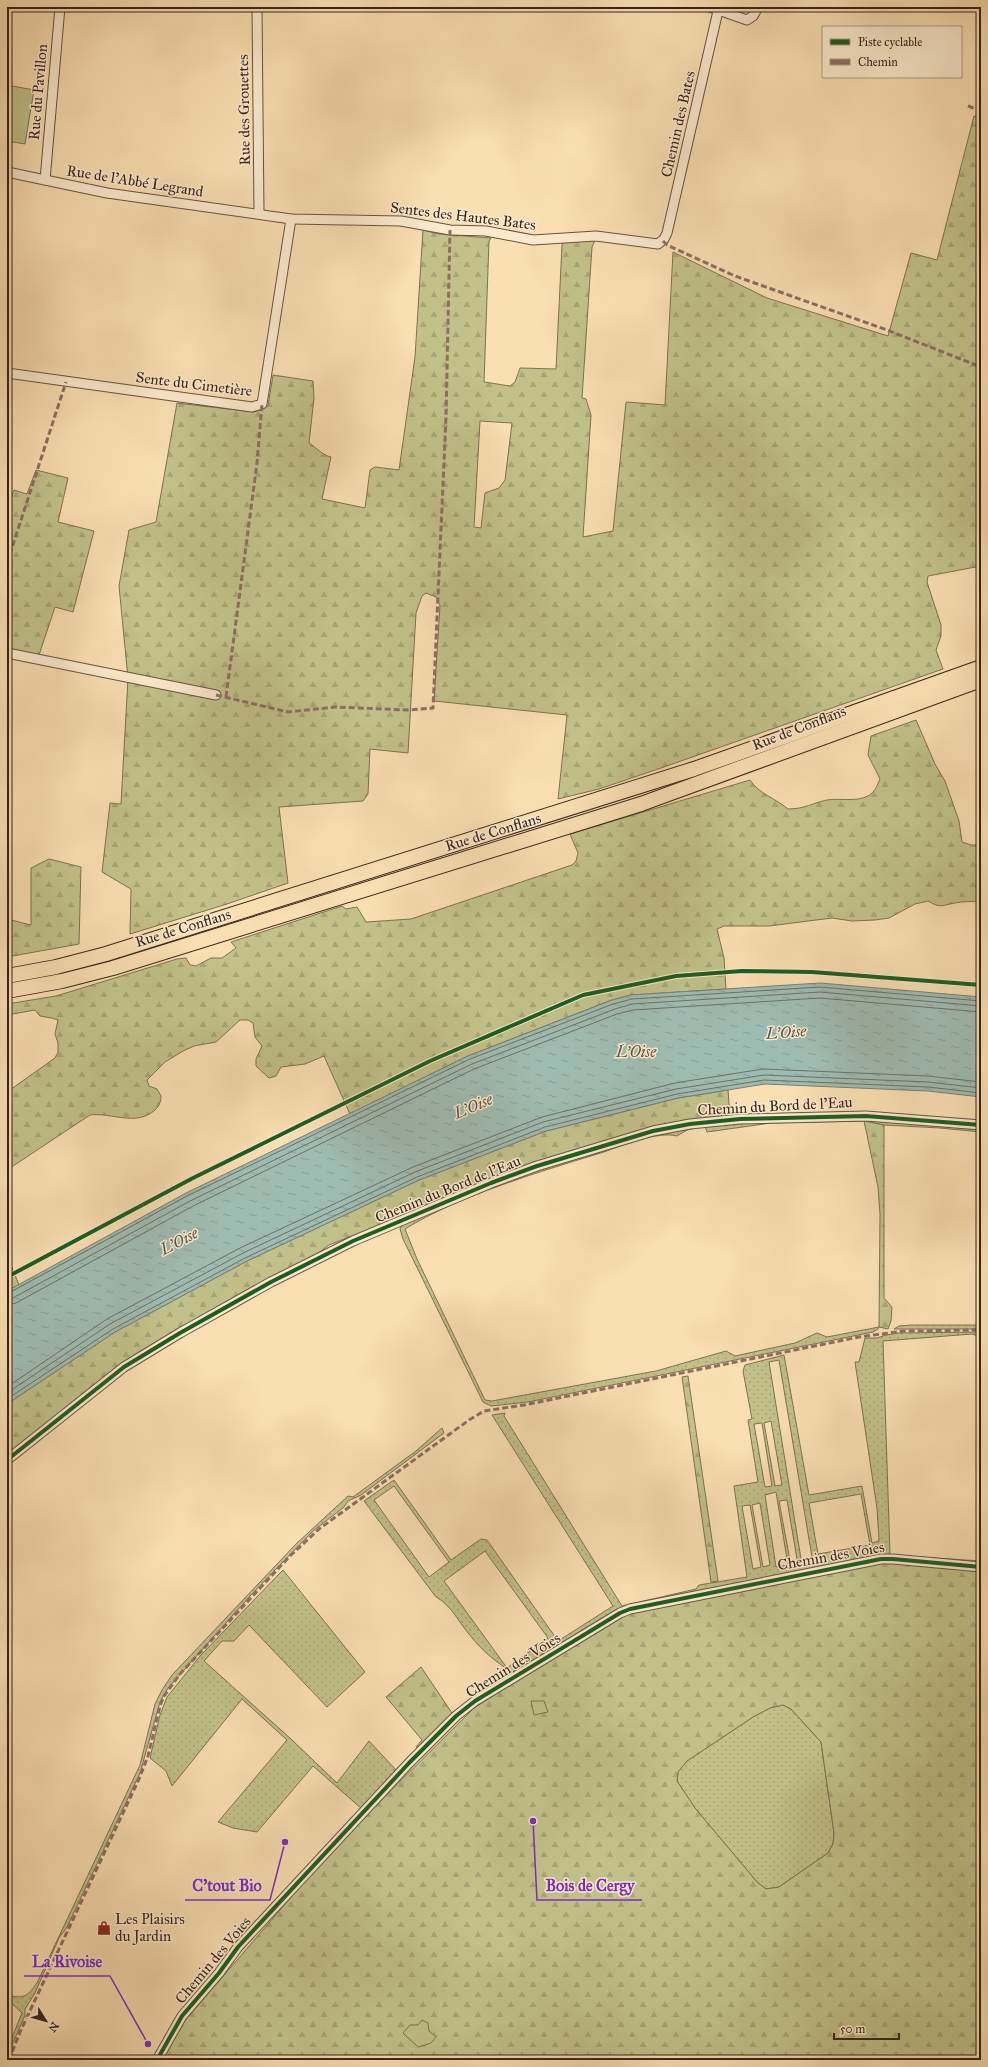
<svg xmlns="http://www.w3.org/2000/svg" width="988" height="2067" font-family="'IM FELL Great Primer',serif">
	<defs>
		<pattern id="grass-dots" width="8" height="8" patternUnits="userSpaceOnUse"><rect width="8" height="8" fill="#c2c18a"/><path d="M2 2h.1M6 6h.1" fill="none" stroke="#a7a676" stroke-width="1.8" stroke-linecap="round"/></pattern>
		<pattern id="forest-firs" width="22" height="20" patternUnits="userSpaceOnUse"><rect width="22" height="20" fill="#c2c18a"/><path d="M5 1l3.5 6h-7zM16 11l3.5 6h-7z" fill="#a7a676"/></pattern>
		<pattern id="water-ripples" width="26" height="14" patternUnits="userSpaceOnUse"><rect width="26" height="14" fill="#9fbcb2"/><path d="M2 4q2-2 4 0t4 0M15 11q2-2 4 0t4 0" fill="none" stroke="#8aa198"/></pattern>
	</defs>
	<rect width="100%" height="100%" fill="#fadfb3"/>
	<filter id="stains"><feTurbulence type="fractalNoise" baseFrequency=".005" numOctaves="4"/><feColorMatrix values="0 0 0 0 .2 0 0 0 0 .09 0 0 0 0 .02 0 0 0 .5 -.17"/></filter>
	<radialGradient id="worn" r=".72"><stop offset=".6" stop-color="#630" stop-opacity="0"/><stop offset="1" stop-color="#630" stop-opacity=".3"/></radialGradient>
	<g fill="url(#grass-dots)" stroke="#7c7252" fill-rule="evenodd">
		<path d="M841 1118 981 1129V1132L940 1128 884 1125 864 1121 771 1123 707 1132 705 1126 687 1130 677 1136C658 1131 623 1145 604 1152 542 1171 460 1195 405 1229L417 1259 485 1400 492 1401 656 1371 726 1351 735 1356 795 1343 817 1333 827 1337 879 1327 878 1329 873 1332 528 1402 491 1406 483 1402 403 1239 400 1229 403 1223 506 1180 630 1140 708 1124Z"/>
		<polygon points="912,1325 981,1325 981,1329 894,1329 899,1326"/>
		<path d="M981 1332V1337L972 1334 883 1341 890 1555 981 1561V1564L515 1674C497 1663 482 1651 469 1634 458 1621 451 1605 436 1597L364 1501 394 1480 451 1560 481 1539 487 1540 558 1641 613 1606 492 1415 505 1413 504 1416 622 1606 696 1589 699 1585 747 1577 734 1486 758 1482 748 1420 752 1419 743 1371 745 1365 784 1355 809 1495 862 1486 872 1543 879 1541 877 1508 855 1362H859L865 1338H877L886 1335 898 1333ZM779 1360 813 1563 802 1565 769 1362ZM771 1421 782 1485 775 1486 764 1423ZM762 1423 772 1486 765 1487 754 1424ZM394 1486 449 1562 429 1577 374 1500ZM776 1492 788 1565 776 1567 765 1495ZM861 1494 870 1545 818 1554 809 1503ZM787 1500 798 1565 791 1566 779 1501ZM760 1503 770 1565 763 1567 752 1505ZM750 1505 761 1567 753 1569 742 1506ZM485 1551 548 1638 507 1668 444 1581Z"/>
		<path d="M442 1428 444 1433 361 1495 348 1501 344 1507 313 1531 250 1596 168 1688 160 1702 140 1773 67 1927 59 1938 35 1993 25 2009V2015L7 2057V2050L22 2013 7 1999V1995C24 1999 27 1997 37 1983L140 1765 155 1704 162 1690 172 1675 296 1544 348 1496 353 1497 416 1451Z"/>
		<polygon points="283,1570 365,1672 327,1707 249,1625 234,1641 222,1641 204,1661 291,1739 337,1783 369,1741 397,1771 362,1809 313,1766 257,1832 233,1828 218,1822 287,1740 242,1699 172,1786 166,1771 150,1758 160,1715 167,1697 201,1655"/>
		<polygon points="783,1705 791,1709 821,1742 834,1833 833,1844 828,1853 779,1887 766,1889 757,1882 695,1808 677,1781 678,1772 687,1761 753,1717 770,1708"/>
	</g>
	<g fill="url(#forest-firs)" stroke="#7c7252" fill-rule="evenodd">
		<path d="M974 116 981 118V566L928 576 927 582 941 625V636L936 650 943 669 661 768 599 789 558 799 567 715 434 701 440 605 436 597 426 593 422 596 416 613 408 753 370 749 368 794 363 801 279 807 288 883 227 904 130 934 131 889 102 872 110 803 121 804 128 678 119 586 129 530 156 522 177 403 254 412 268 406 273 375 313 381 314 398 309 443C317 448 322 455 331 457L322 499 365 508 370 470 375 467 399 470 415 357 423 230 439 234 491 238 489 241 484 382 510 386 515 382 520 368 556 369 562 245 564 242 595 240 592 247 582 398 586 399 591 415 583 537 613 531 626 402 665 405 673 252 767 298 888 336 911 253 937 260ZM480 421 512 423 505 480 499 488 485 493 481 528 474 527Z"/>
		<polygon points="36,470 68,478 58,522 94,531 73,612 55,607 37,661 7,650 7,508 14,490 27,494"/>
		<path d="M916 720 935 764 945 781 959 821 962 842 971 845H981V901C972 902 963 901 955 903 942 905 941 909 928 901L915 904 889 918 875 920 852 921 832 918 769 926H724L717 929 724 958 726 989 631 995 612 1000 468 1056 350 1114 324 1056 305 1064 281 1067 276 1076 269 1078 256 1066V1059L262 1046 255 1037 253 1023 248 1020H240L216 1042 194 1046 183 1051 165 1062 147 1080 149 1086 157 1089 161 1096C161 1102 159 1106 155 1110 136 1127 111 1112 90 1115L7 1170V1092L55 1058 58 1052V1043L55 1034 58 1020 52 1018 40 1016 35 1010 7 1015V1004L56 996 177 959 186 958 190 965 196 966 211 958H222L236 948 231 942 342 906 346 909 357 907 366 922 411 919 572 865 576 861 578 853 570 834 750 780C759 794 775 798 788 809 805 809 812 803 827 800 840 798 856 802 868 796 875 792 877 786 880 779L868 755 871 736Z"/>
		<polygon points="49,859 81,867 79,944 7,957 7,919 31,925 31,868"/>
		<polygon points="728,1090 730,1116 657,1128 396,1218 329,1245 309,1260 181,1330 7,1457 7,1404 115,1332 247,1261 419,1180 546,1131 678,1098"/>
		<polygon points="864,1121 884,1125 884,1298 892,1307 891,1321 888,1329 879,1327 880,1214 878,1187"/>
		<polygon points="7,1255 19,1285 7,1291"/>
		<polygon points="688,1376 718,1581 711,1582 682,1377"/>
		<path d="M887 1558 981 1564V2060H163L183 2023 335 1846 474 1708 615 1616ZM783 1705 791 1709 821 1742 834 1833 833 1844 828 1853 779 1887 766 1889 757 1882 695 1808 677 1781 678 1772 687 1761 753 1717 770 1708Z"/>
		<polygon points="421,1667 454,1716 422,1746 416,1747 422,1740 386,1697"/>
	</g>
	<g fill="#c2c18a" stroke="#7c7252">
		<polygon points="7,85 34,90 25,144 7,141"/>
		<polygon points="531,1701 544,1701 548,1712 534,1715"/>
		<polygon points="422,2020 428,2023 429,2031 436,2037 431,2043 418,2047 403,2033 410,2025 418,2025"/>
	</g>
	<polygon fill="url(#water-ripples)" stroke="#757f75" points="820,983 981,997 981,1097 928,1091 765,1084 678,1098 546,1131 419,1180 247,1261 115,1332 7,1404 7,1291 186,1193 468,1056 612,1000 631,995"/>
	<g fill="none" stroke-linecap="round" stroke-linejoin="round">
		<g stroke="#6b7066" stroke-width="1">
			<polyline points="7,1294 187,1196 470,1059 613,1004 632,999 820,987 981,1001"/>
			<polyline points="7,1299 13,1298 190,1201 472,1064 615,1009 632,1004 820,992 981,1006"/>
			<polyline points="7,1305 16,1303 193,1206 474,1069 617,1014 633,1010 820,998 981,1012"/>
			<polyline points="7,1387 107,1319 240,1248 413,1167 542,1117 675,1083 763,1069 928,1076 981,1082"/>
			<polyline points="7,1393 110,1324 243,1253 415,1172 543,1122 676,1089 764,1075 928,1082 981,1088"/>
			<polyline points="7,1399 113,1329 245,1258 417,1177 545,1127 677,1094 764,1080 928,1087 981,1093"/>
		</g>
		<defs>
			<g id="minor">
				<polyline points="257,7 259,213"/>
				<polyline points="710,7 747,20 753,16 758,7"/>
				<polyline points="7,172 107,193 291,219 401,221 450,230 486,231 533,240 596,236 658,244 664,239 667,233 718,11"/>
				<polyline points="45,180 60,7"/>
				<polyline points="7,373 252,407 262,404 291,219"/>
				<polyline points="7,653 216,695"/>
				<polyline points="7,1460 124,1367 180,1333 271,1282 353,1241 491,1183 537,1166 653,1131 690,1124 740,1119 866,1116 981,1125"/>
				<polyline points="157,2060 182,2016 219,1973 238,1947 409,1763 456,1716 475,1701 620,1613 630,1609 881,1559 893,1559 981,1567"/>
			</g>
			<g id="primary">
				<polyline points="7,976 56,967 106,954 694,769 981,667"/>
				<polyline points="7,991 62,981 113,968 641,804 981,680"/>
			</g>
		</defs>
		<use href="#minor" stroke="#685240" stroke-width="11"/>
		<use href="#primary" stroke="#37231a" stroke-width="16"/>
		<use href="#minor" stroke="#fceace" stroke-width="9"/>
		<use href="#primary" stroke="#fadfb3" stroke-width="14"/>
		<g stroke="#8d6e63" stroke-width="3" stroke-dasharray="6 3" stroke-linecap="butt">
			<polyline points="968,106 981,111"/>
			<polyline points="663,241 667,245 735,276 887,330 981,367"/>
			<polyline points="7,563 66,382"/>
			<polyline points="216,695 288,712 335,707 407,710 433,708 446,417 450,230"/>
			<polyline points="226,697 257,463 262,404"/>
			<polyline points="9,2060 20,2032 139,1779 148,1756 160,1706 164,1696 180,1674 290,1556 319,1529 469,1420 484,1411 524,1405 859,1337 904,1331 981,1330"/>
		</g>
		<defs>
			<g id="cycleway">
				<polyline points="7,1277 193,1178 430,1061 583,995 676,976 742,971 812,972 981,985"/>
				<polyline points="7,1460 124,1367 180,1333 271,1282 353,1241 491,1183 537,1166 653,1131 690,1124 740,1119 866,1116 981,1125"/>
				<polyline points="157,2060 182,2016 219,1973 238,1947 409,1763 456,1716 475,1701 620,1613 630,1609 881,1559 893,1559 981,1567"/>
			</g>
		</defs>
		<use href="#cycleway" stroke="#fceace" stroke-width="6"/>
		<use href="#cycleway" stroke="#1b5e20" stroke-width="4"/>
	</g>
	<defs>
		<symbol id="shop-bare" viewBox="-9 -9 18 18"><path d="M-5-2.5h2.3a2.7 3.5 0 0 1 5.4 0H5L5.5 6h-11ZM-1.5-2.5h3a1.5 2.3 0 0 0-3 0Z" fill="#8f2418" stroke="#fceace" stroke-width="2.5" paint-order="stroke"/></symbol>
	</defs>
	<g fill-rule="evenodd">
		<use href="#shop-bare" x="94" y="1918" width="20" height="20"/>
	</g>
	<g text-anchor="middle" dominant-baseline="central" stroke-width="3" stroke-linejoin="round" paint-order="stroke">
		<g font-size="15" fill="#37231a" stroke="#fceace">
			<text transform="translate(38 92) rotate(-85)">Rue du Pavillon</text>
			<text transform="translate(244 110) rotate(-91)">Rue des Grouettes</text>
			<text transform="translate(678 124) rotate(-77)">Chemin des Bates</text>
			<text transform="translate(135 181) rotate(9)">Rue de l'Abbé Legrand</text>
			<text transform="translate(463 216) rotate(7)">Sentes des Hautes Bates</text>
			<text transform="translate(194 384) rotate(7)">Sente du Cimetière</text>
			<text transform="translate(799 728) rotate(-21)">Rue de Conflans</text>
			<text transform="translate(493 832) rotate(-17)">Rue de Conflans</text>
			<text transform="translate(183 928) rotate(-17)">Rue de Conflans</text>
			<text transform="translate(775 1106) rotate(-3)">Chemin du Bord de l'Eau</text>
			<text transform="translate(448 1189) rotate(-22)">Chemin du Bord de l'Eau</text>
			<text transform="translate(831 1556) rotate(-10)">Chemin des Voies</text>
			<text transform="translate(513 1665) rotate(-32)">Chemin des Voies</text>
			<text transform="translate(213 1960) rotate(-50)">Chemin des Voies</text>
		</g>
		<g font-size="15" fill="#37231a" stroke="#fceace" text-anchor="start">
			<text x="115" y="1919">Les Plaisirs<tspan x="115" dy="17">du Jardin</tspan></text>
		</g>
		<g font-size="16" font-style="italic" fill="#565148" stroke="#fceace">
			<text transform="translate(786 1032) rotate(-4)">L'Oise</text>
			<text x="636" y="1051">L’Oise</text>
			<text transform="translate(473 1106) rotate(-23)">L'Oise</text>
			<text transform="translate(179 1241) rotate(-28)">L'Oise</text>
		</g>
	</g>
	<path fill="none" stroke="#7b2cbf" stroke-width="1.5" d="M533 1821L537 1900H642M285 1842L270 1900H185M148 2044L110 1976H24"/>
	<g fill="#7b2cbf" stroke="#fceace" stroke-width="1.5">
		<circle cx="533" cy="1821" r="4"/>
		<circle cx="285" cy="1842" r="4"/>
		<circle cx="148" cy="2044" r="4"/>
	</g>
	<g font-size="16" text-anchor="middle" font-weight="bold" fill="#7b2cbf" stroke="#fceace" stroke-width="3" stroke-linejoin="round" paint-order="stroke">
		<text x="590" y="1891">Bois de Cergy</text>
		<text x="227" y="1891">C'tout Bio</text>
		<text x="67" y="1967">La Rivoise</text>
	</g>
	<rect width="988" height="2067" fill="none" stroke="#fadfb3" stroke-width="24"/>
	<rect x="8" y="8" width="972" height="2051" fill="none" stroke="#37231a" stroke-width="2"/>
	<rect x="12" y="12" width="964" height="2043" fill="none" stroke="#37231a"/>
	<rect x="822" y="26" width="140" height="52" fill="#fceace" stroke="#ad9a86"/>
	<rect x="830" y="39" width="20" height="6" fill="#1b5e20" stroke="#ad9a86"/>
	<text x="858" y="46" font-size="12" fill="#37231a">Piste cyclable</text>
	<rect x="830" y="59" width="20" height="6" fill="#8d6e63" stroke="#ad9a86"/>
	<text x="858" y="66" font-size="12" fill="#37231a">Chemin</text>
	<g transform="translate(46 2021) rotate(127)" stroke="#fceace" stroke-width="3" paint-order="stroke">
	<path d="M0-3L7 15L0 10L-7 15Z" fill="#37231a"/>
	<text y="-6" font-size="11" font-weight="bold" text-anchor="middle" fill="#37231a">N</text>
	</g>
	<path d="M834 2033v6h65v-6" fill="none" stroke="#37231a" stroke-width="2"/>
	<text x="840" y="2033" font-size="12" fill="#37231a" stroke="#fceace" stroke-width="3" paint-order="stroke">50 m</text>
	<rect width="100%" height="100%" filter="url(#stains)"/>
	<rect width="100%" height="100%" fill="url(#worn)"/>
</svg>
